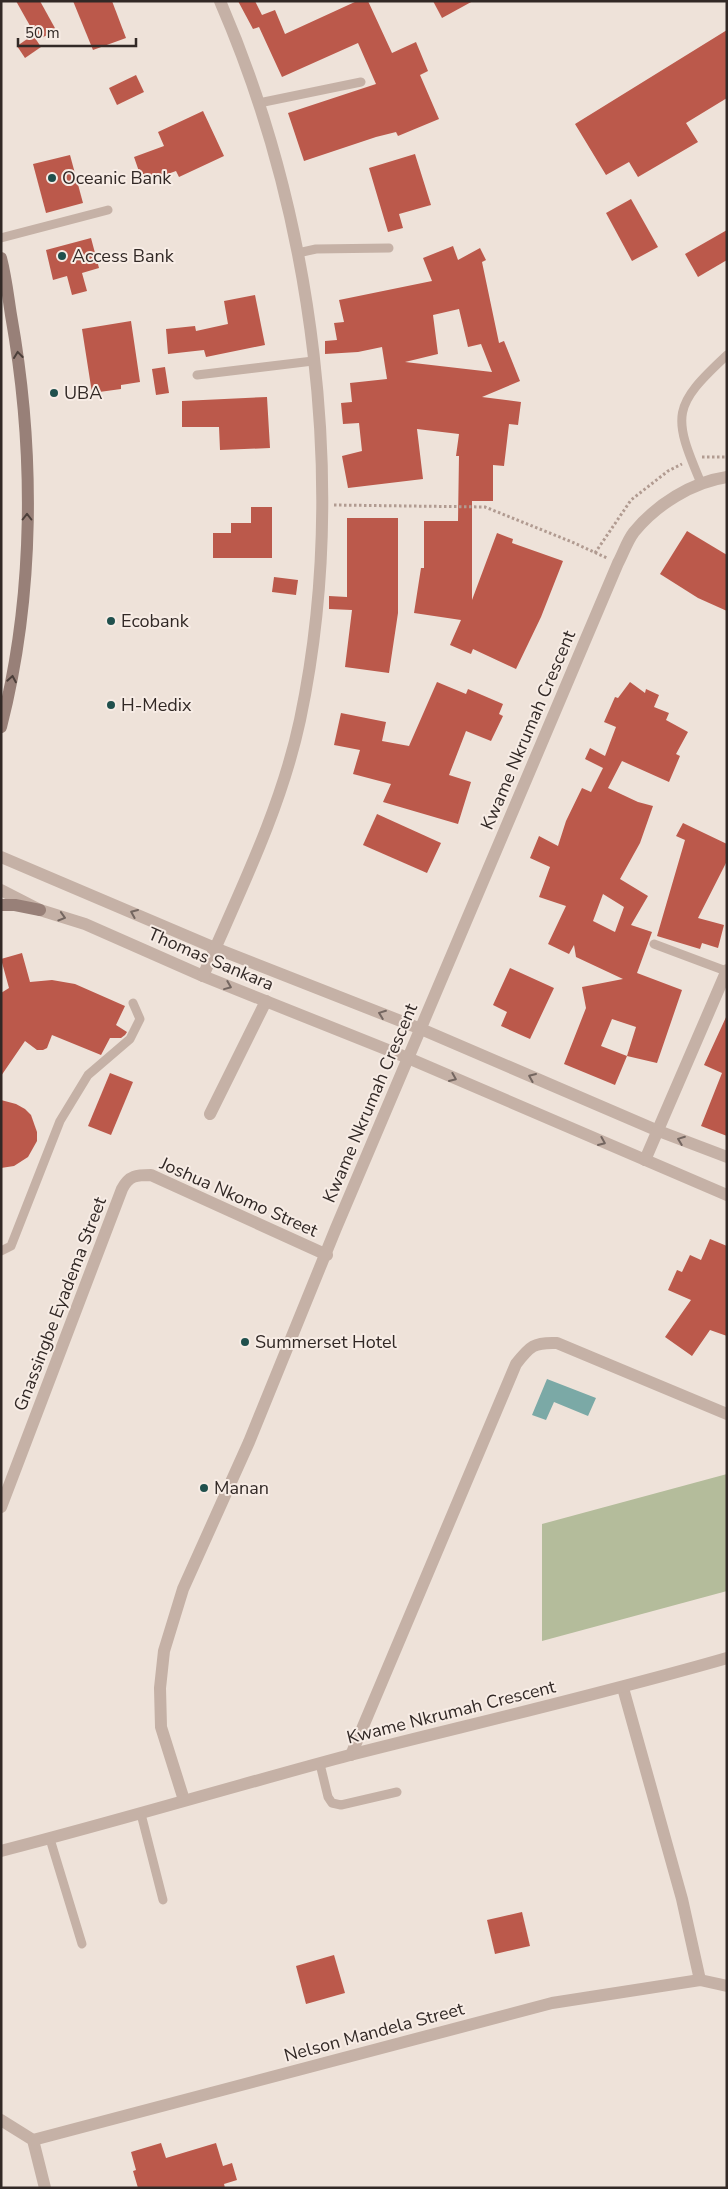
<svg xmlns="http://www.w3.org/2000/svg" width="728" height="2189" font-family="'Nunito Sans',sans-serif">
	<rect width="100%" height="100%" fill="#eee2d9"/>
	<polygon fill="#b4bc9b" points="727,1474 727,1591 542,1641 542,1524"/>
	<polygon fill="#7ba9a6" points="547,1379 596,1398 588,1416 554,1402 546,1420 532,1415"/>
	<g fill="#bb594b" fill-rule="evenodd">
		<polygon points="16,1 40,1 56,30 38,40"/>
		<polygon points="73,1 112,1 126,38 93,50"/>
		<polygon points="238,1 255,1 262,15 275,10 285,34 357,1 368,1 392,53 416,42 428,71 420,75 439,119 398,136 396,132 376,137 304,161 288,113 376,84 358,43 282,77 259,27 253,29"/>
		<polygon points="433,1 473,1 442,18"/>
		<polygon points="727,30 727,98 686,123 698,142 638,177 629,162 606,175 575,124"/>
		<polygon points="33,35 41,47 25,58 17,46"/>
		<polygon points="136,75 144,92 117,105 109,88"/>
		<polygon points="203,111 224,156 179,177 176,171 143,183 134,157 164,146 158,132"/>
		<polygon points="415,154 431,205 399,214 403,228 388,232 369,168"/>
		<polygon points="70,155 83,203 46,213 33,164"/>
		<polygon points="631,199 658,247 632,261 606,213"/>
		<polygon points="727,230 727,260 698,277 685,254"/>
		<polygon points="91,238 99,268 82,273 87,291 72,295 67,276 53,280 46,250"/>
		<path d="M453 246 458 260 480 248 486 260 482 262 499 343 504 341 520 381 482 397 521 402 518 425 509 424 504 466 493 465V501H472V600L497 533 513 539 512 543 563 561 541 617 516 669 473 649 471 654 450 645 461 620 414 613 421 568H424V521H458L459 456H456L459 434 417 429 423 479 348 488 342 456 362 451 359 423 343 424 341 403 352 402 350 383 387 379 382 347 358 352 325 354V341L337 340 334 323 344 322 339 300 432 281 423 258ZM459 309 468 347 481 344 492 372 405 362 438 354 433 315Z"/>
		<polygon points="255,295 265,345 206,357 204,350 168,354 166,329 195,326 196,331 228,324 224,301"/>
		<polygon points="131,321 140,382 121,385 121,389 92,393 82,329"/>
		<polygon points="165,367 169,393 156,395 152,369"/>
		<polygon points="267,397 270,448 220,450 219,427 182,427 182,401"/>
		<polygon points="251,507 272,507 272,558 213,558 213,533 231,533 231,523 251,523"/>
		<polygon points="347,518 398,518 398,613 389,673 345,667 352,610 329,609 329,596 347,597"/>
		<polygon points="687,531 727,555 727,611 698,598 660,574"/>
		<polygon points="274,577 298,580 296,595 272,592"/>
		<polygon points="437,682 466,694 468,689 503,704 499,714 503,716 491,741 466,731 449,775 471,782 458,824 383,802 391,784 353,774 360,750 334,745 341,713 386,722 382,741 409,746"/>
		<path d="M630 682 645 693 646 689 659 695 654 707 669 713 666 720 688 732 676 754 680 756 669 782 622 761 608 788 638 802 653 806 640 843 620 879 648 896 631 925 652 932 637 973 682 990 657 1063 627 1056 636 1027 612 1019 601 1046 627 1056 615 1085 564 1064 586 1008 582 987 623 979 576 957 574 945 569 954 548 944 566 906 539 897 550 867 530 858 539 836 558 846 566 821 582 788 591 792 603 768 585 759 590 748 605 756 616 727 604 722 615 697 618 698ZM603 894 624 907 615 932 593 921Z"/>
		<polygon points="377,814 441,843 427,873 363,845"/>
		<polygon points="683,823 727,844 727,861 698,918 724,925 718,948 702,943 700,949 657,936 685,840 676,836"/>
		<polygon points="22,953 30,982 52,980 75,984 125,1006 116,1025 127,1032 125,1035 121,1038 110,1038 101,1055 52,1035 47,1048 43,1050 37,1050 25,1041 1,1076 1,993 9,988 1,959"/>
		<polygon points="510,968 554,988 530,1039 501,1026 507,1012 493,1005"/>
		<polygon points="727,1015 727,1136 701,1126 722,1073 704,1065"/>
		<polygon points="110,1073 133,1082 111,1135 88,1126"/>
		<polygon points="1,1100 16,1104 25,1109 31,1115 37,1132 37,1141 28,1157 14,1166 1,1168"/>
		<polygon points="710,1239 727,1246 727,1336 710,1330 692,1356 665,1337 691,1300 668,1290 677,1270 682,1272 690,1255 701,1260"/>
		<polygon points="522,1912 530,1946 495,1954 487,1920"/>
		<polygon points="334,1955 345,1993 306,2004 296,1966"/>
		<polygon points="161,2143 166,2158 216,2143 223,2166 232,2163 237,2180 224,2184 225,2188 138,2188 133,2171 136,2170 131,2152"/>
	</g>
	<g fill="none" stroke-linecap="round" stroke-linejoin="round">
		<g stroke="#b19b91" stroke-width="3" stroke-dasharray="2.5 2.5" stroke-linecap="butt">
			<polyline points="702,457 727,457"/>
			<polyline points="334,505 485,507 572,542 607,558"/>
			<polyline points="595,553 631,500 668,471 682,464"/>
		</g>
		<g stroke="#c5b1a6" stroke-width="9">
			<polyline points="259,103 361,82"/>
			<polyline points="1,238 108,210"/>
			<polyline points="298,253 316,249 389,248"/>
			<polyline points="197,375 313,361"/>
			<path d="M701 483C672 415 672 406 727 355"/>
			<polyline points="654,944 726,971"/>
			<polyline points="1,1251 11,1246 60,1121 88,1075 130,1039 140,1019 133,1003"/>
			<polyline points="320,1764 328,1797 332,1803 341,1805 397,1792"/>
			<polyline points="141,1814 163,1900"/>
			<polyline points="50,1839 82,1944"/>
		</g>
		<g stroke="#c5b1a6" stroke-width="12">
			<polyline points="1,857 215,948 421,1029 656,1130 727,1157"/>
			<polyline points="1,890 40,910 85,924 203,976 408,1058 727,1195"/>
			<path d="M203 976C239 893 281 809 300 720 349 488 314 218 220 1"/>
			<polyline points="210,1114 266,1001"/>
			<polyline points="645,1160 727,970"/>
			<path d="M1 1507 122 1189C129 1175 137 1175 151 1175L327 1255"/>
			<polyline points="623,1688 682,1899 700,1980"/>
			<path d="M351 1755 516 1364C530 1346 534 1342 557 1343L727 1414"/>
			<path d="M184 1800 161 1727 160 1688 164 1651 183 1589 249 1442 336 1228 618 563C623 554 627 541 634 532 656 505 692 482 727 477"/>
			<path d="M1 1851C118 1821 234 1786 350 1755 476 1723 602 1694 727 1658"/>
			<polyline points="1,2120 33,2140 45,2188"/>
			<polyline points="33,2140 552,2003 700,1980 727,1986"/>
		</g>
		<g stroke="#988078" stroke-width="12">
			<path d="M1 258C6 277 8 296 11 315 35 449 35 594 1 727"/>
			<polyline points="1,905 15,905 40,910"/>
		</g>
	</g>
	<defs><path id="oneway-chevron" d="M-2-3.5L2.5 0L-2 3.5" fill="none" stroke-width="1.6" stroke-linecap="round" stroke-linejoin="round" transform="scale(1.25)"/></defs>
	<g stroke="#4c3f3a">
		<use href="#oneway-chevron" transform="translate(18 355) rotate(-97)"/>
		<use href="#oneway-chevron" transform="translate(27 517) rotate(-90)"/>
		<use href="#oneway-chevron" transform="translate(12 679) rotate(-80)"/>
	</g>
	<g stroke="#746660">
		<use href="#oneway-chevron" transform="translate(134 913) rotate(-157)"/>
		<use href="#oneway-chevron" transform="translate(62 917) rotate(17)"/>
		<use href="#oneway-chevron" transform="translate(228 986) rotate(22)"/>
		<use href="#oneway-chevron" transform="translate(382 1014) rotate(-159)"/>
		<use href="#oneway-chevron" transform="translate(532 1077) rotate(-157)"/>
		<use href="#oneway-chevron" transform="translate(453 1078) rotate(23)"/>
		<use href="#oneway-chevron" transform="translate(681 1140) rotate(-159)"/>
		<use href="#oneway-chevron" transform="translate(602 1142) rotate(23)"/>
	</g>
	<g fill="#20504d" stroke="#f7ece5" stroke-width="2">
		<circle cx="52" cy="178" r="5"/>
		<circle cx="62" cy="256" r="5"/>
		<circle cx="54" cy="393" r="5"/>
		<circle cx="111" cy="621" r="5"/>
		<circle cx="111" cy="705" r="5"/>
		<circle cx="245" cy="1342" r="5"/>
		<circle cx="204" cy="1488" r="5"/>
	</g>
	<g text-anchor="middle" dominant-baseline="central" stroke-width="4" stroke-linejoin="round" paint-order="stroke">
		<g font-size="18" fill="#322926" stroke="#f7ece5" text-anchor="start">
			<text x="62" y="178">Oceanic Bank</text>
			<text x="72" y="256">Access Bank</text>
			<text x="64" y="393">UBA</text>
			<text x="121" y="621">Ecobank</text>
			<text x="121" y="705">H-Medix</text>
			<text x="255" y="1342">Summerset Hotel</text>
			<text x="214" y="1488">Manan</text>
		</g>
		<g font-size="18" fill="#322926" stroke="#f7ece5">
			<text transform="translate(528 730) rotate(-67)">Kwame Nkrumah Crescent</text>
			<text transform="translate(211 959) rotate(23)">Thomas Sankara</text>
			<text transform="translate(370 1103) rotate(-67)">Kwame Nkrumah Crescent</text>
			<text transform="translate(239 1197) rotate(24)">Joshua Nkomo Street</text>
			<text transform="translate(60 1304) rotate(-69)">Gnassingbe Eyadema Street</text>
			<text transform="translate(451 1712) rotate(-14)">Kwame Nkrumah Crescent</text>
			<text transform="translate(374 2032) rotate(-15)">Nelson Mandela Street</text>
		</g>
	</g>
	<rect width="728" height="2189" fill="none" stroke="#322926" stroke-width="5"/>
	<path d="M18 38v8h118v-8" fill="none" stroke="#322926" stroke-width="2.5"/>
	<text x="25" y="38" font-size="15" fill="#322926" stroke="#f7ece5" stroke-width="4" paint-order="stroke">50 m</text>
</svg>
